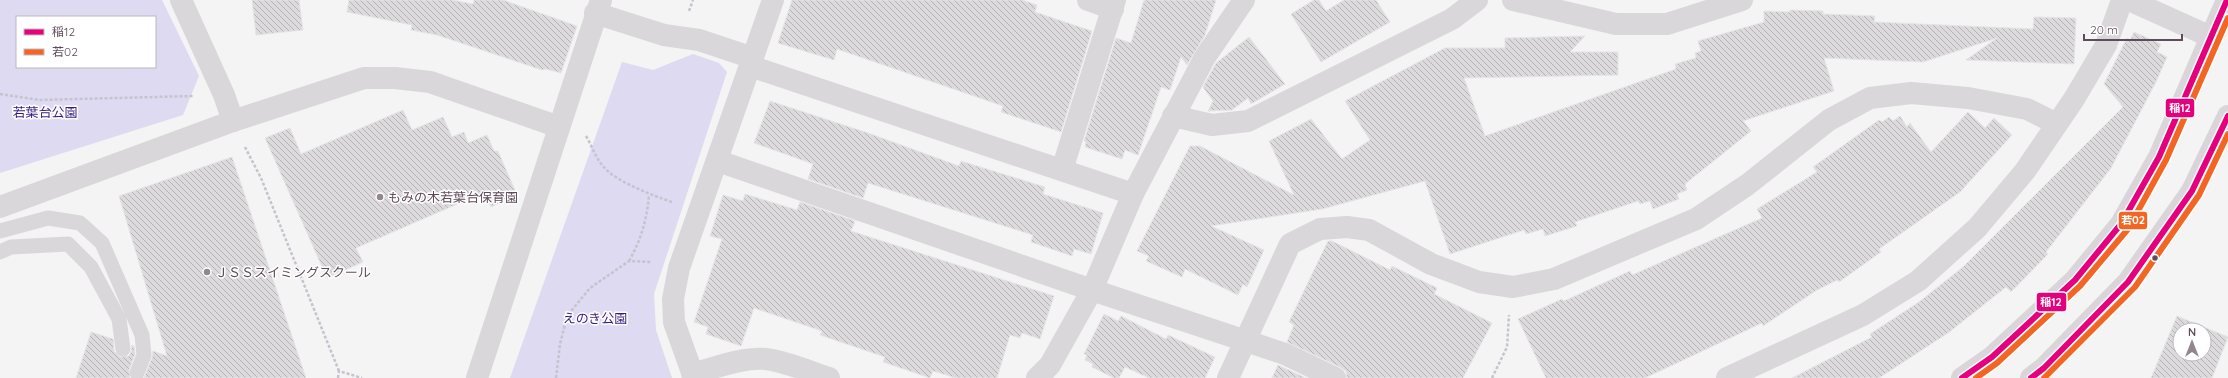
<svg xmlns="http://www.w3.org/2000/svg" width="2228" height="378" font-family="Quicksand,'Noto Sans JP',sans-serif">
	<defs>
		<pattern id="building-back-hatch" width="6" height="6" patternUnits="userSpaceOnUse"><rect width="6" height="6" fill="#dcdadc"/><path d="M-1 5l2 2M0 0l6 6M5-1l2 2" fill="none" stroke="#b6b3b5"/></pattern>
	</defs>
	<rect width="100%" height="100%" fill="#f4f4f4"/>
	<g fill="#dddaf1" fill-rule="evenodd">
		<path d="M0 0H162L199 76 183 115 0 173ZM17 17H155V67H17Z"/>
		<polygon points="693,54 719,63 727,72 654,294 656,330 672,378 510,378 622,62 653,70"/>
	</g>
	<g fill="url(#building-back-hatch)" stroke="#e6e5e6" fill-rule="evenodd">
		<polygon points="252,0 299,0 303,30 256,35"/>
		<polygon points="349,0 452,0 473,4 474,0 503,0 577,26 561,73 546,69 542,70 437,35 411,30 412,25 347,12"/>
		<polygon points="792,0 1022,0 1037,5 1035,12 1092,31 1061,132 1001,112 1003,106 837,49 834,60 778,43"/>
		<polygon points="1144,0 1216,0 1205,35 1187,65 1181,57 1170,90 1161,87 1138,155 1125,150 1122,159 1085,147 1086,142 1084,141 1116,38 1131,43"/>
		<polygon points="1314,0 1319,0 1326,11 1344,0 1376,0 1390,22 1321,62 1291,14"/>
		<polygon points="1790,10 1823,11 1823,14 1875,16 1874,22 2033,29 2034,17 2076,18 2074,64 1966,60 1997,38 1923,62 1824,58 1834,91 1743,121 1751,131 1685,184 1687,190 1677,194 1679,199 1653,209 1650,201 1640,204 1638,201 1575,222 1577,226 1545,236 1543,229 1526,234 1524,230 1450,254 1425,181 1322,209 1211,226 1264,250 1247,287 1243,284 1238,295 1185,269 1182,277 1146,261 1149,256 1137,251 1190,146 1200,146 1294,195 1269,141 1311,119 1342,159 1370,140 1345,101 1445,48 1505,48 1505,38 1585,36 1570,52 1618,52 1618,75 1464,78 1485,136 1676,69 1675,64 1696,58 1695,53 1701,51 1698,41 1764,22 1764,11 1790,12"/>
		<polygon points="2134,32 2161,44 2157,52 2167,57 2156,82 2111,168 2046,252 2048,254 2011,292 2006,287 1948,333 1879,378 1792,378 1872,337 1870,334 1919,302 1963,267 2123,107 2104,84 2127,38 2130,40"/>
		<polygon points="1249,37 1285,84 1251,104 1248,98 1232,110 1208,111 1213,101 1203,87 1216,63"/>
		<polygon points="770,101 868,133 959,166 961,161 1045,187 1043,194 1103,213 1091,254 1074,249 1072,256 1031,242 1033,235 868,183 863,198 808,179 813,164 754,143"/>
		<polygon points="403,110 412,130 443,117 452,137 464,132 468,143 487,135 494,151 498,151 517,195 491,207 485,192 356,248 363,262 327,278 265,138 290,128 301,154"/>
		<polygon points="1968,112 1985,128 1994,118 2012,135 1960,192 1879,249 1881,252 1839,282 1837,280 1817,290 1763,326 1762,323 1645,378 1546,378 1518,319 1562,299 1564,301 1630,271 1632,275 1762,218 1757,209 1817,172 1813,167 1879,120 1882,122 1889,117 1893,121 1900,116 1907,127 1910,123 1931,152"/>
		<polygon points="232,157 306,378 144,378 152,358 153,351 167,356 119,196"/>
		<polygon points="745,194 797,210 800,202 855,221 851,231 1054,296 1040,339 1022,333 1020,338 1010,335 997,378 956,378 933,371 930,378 883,362 885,357 820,335 822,331 754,308 741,346 706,334 708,327 694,322 722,239 710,236 723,195 743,201"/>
		<polygon points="1328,241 1332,241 1390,270 1392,266 1437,288 1434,294 1492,323 1463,378 1347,378 1346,371 1340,367 1287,342 1294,325 1289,322"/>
		<polygon points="1104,314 1118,321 1121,316 1166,339 1168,335 1215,357 1205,378 1149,378 1125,367 1119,378 1114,378 1092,367 1093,364 1085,360 1087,355 1084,354"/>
		<path d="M2177 316 2228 337 2212 378H2151ZM2180 330H2204V354H2180Z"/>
		<polygon points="91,332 113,339 114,351 120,357 129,356 131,352 132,345 134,346 135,354 129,370 130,378 76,378"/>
		<polygon points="1278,365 1280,366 1306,378 1272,378"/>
	</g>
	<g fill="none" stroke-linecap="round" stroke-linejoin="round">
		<g stroke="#c7c2ce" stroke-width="2.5" stroke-dasharray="3 2" stroke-linecap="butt">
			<polyline points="689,11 693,0"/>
			<polyline points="0,94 39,100 193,96"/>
			<path d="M586 136C592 146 595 157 603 166 614 181 654 196 672 202"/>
			<polyline points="245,147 261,178 339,371"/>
			<path d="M629 261C641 240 647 219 649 195"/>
			<polyline points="338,378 339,371 362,378"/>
			<polyline points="556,378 560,344 567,316 590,288 629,261 652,262"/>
			<polyline points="1492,378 1507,347 1509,315"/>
		</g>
		<g stroke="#dad7da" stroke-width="15">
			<polyline points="0,231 48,218 80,223 102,243 142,335 144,355 137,373"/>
			<polyline points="0,252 11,247 68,244 91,267 119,319 123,349"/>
		</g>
		<g stroke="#dad7da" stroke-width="22">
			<polyline points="181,0 224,95 233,121"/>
			<polyline points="1088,0 1113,9"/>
			<polyline points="1513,0 1616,24 1667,24 1742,0"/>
			<polyline points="2129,0 2211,37"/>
			<polyline points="595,13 664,35 699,40 753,58"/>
			<polyline points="750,66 1133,194 1092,290 1050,365 1037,378"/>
			<polyline points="1173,116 1212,125 1248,121 1452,19 1477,0"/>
			<polyline points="718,161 1092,290 1285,354 1335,378"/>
			<polyline points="1062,170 1115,0"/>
			<polyline points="1133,194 1205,57 1244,0"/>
			<polyline points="0,207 233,121 364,78 395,78 430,82 559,127"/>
			<path d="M692 374C715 368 742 357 766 359 787 362 808 371 829 378"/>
			<polyline points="477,378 601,0"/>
			<polyline points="694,378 674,322 673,299 679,268 773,0"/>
			<polyline points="1228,378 1290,244 1320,229 1347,227 1369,230 1431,264 1479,282 1513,287 1554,279 1696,219 1747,185 1829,120 1870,98 1911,93 1968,98 2027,109 2057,124"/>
			<polyline points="1727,378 1863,315 1918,281 1977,228 2025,171 2074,99 2106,45 2122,0"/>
		</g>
		<g stroke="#dad5d9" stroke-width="22">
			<polyline points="1962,378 1992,357 2075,280 2121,224 2159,157 2227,0"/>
			<polyline points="2031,378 2044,368 2128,282 2192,191 2228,116"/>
		</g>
		<defs>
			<g id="bus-1">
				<polyline points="1962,378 1992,357 2075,280 2121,224 2159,157 2227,0"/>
				<polyline points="2031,378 2044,368 2128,282 2192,191 2228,116"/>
			</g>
			<g id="bus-2">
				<polyline points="1976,378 1997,363 2080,286 2128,229 2166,160 2228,18"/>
				<polyline points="2044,378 2135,287 2199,195 2228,134"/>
			</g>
		</defs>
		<use href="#bus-1" stroke="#fff" stroke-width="9"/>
		<use href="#bus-2" stroke="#fff" stroke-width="9"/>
		<use href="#bus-1" stroke="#e5007d" stroke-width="6"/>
		<use href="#bus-2" stroke="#f26522" stroke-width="6"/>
	</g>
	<g fill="#948691" stroke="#fff" stroke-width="1.5">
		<circle cx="380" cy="197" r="4"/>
		<circle cx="207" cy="272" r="4"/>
	</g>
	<circle fill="#604b5b" stroke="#fff" stroke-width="1.5" cx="2155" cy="258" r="3.5"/>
	<g text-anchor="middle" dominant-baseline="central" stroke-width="3" stroke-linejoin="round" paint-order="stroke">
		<g font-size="13" fill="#341c80" stroke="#fff">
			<text x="45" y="112">若葉台公園</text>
			<text x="595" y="318">えのき公園</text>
		</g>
		<g font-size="13" fill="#604b5b" stroke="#fff" text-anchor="start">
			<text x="388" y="197">もみの木若葉台保育園</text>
			<text x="215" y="272">ＪＳＳスイミングスクール</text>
		</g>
	</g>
	<g stroke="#fff" stroke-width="1.5">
		<rect x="2165" y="98" width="30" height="20" rx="4" fill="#e5007d"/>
		<rect x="2118" y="211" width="30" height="19" rx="4" fill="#f26522"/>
		<rect x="2036" y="292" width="31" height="20" rx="4" fill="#e5007d"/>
	</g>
	<g font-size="11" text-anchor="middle" font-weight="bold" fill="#fff">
		<text x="2180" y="112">稲12</text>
		<text x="2133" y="224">若02</text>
		<text x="2051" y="306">稲12</text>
	</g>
	<rect x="16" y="16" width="140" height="52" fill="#ffffff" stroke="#bfb7bd"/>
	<rect x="24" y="29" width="20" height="6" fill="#e5007d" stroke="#bfb7bd"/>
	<text x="52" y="36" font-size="12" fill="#604b5b">稲12</text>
	<rect x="24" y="49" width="20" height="6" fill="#f26522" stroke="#bfb7bd"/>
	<text x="52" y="56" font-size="12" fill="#604b5b">若02</text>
	<g transform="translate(2192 342)"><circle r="19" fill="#ffffff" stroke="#bfb7bd"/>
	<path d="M0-3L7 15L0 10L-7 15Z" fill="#948691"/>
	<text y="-6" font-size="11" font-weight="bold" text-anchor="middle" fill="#604b5b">N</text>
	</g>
	<path d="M2084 34v6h98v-6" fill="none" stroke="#604b5b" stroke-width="2"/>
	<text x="2090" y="34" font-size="12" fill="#604b5b" stroke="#ffffff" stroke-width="3" paint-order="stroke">20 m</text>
</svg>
